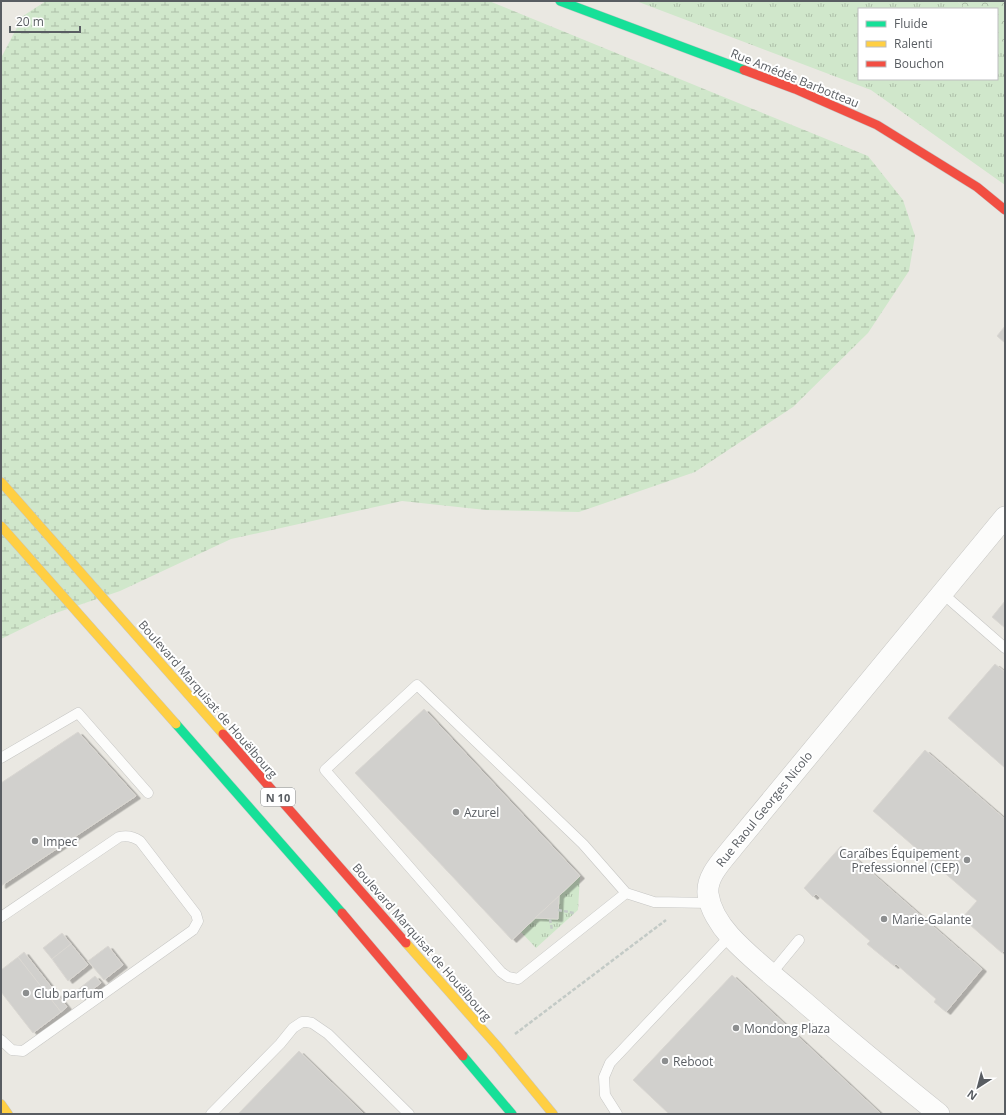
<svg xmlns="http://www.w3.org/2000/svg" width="1006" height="1115" font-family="'Open Sans',sans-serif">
	<defs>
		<pattern id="grass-tufts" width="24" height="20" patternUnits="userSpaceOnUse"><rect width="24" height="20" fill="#d0e7cb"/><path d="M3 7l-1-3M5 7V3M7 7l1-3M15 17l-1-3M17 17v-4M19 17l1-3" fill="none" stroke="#acbea8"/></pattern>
		<pattern id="forest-crowns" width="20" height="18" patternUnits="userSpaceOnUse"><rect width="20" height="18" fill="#d0e7cb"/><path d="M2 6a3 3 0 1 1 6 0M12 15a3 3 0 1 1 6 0" fill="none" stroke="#acbea8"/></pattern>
		<pattern id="wetland-marsh" width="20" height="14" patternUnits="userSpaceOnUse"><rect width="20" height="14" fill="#d0e7cb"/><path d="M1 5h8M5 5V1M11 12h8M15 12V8" fill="none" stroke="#acbea8"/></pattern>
		<filter id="shadow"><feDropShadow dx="4.5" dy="2.5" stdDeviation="0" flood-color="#0004"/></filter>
	</defs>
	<rect width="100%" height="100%" fill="#eae8e2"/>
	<g fill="url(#grass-tufts)">
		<polygon points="636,1 957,1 966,9 859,9 859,79 997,79 997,37 1005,44 1005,185 871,90"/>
		<polygon points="580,876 578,910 536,948 521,932"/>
	</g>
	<polygon fill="url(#forest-crowns)" points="957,1 1005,1 1005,44 997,37 997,9 966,9"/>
	<polygon fill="url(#wetland-marsh)" points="46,1 489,1 868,156 903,200 915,236 909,271 868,333 793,407 695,472 579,512 486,510 402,501 231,539 120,591 50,615 1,639 1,58 23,16"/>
	<g fill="#d1d0cd" stroke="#dad7d2" filter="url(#shadow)">
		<polygon points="1005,326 1005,343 997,336"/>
		<polygon points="1005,601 1005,628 992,617"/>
		<polygon points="995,664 1005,672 1005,768 948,718"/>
		<polygon points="424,709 580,876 512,940 355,773"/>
		<polygon points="78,732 136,796 1,886 1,783"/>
		<polygon points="925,750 1005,819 1005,950 1002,953 962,918 977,901 873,811"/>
		<polygon points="841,846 982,969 946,1012 934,1002 936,999 896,964 894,966 867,944 870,941 816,894 813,897 804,888"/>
		<polygon points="559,896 558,919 535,918"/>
		<polygon points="62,933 71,944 52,959 43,948"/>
		<polygon points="71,944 88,965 68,981 52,959"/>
		<polygon points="108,946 123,965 104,980 88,961"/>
		<polygon points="24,952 67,1007 61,1012 18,957"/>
		<polygon points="18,957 61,1012 33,1033 1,992 1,970"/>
		<polygon points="732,975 881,1114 669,1114 633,1080"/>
		<polygon points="95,976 101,983 81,998 76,991"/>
		<polygon points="299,1051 364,1114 238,1114"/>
	</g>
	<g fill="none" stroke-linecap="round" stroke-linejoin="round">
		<defs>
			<g id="lane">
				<polyline points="942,593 1005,648"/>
				<polyline points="1,758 78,713 148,793"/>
				<polyline points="626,893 583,844 417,685 325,770 501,972 508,977 518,979 626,893 654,902 710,903"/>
				<path d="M1 917 119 837C127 835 133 836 140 841L196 914 198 921 193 930 23 1051 12 1050 1 1040"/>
				<polyline points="771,974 799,940"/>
				<polyline points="211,1114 280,1044 293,1028 302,1022 307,1022 312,1023 328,1034 409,1114"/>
				<polyline points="617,1114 605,1095 604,1077 610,1063 730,936"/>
			</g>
			<path id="street" d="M939 1114C893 1077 848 1040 803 1001 779 980 752 960 730 936 720 925 710 909 708 894 706 876 723 860 733 847L1005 517"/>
			<g id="fast">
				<polyline points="560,1 744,70"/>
				<polyline points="176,724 342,913"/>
				<polyline points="463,1056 512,1114"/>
			</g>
			<g id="slow">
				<polyline points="1,482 223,734"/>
				<polyline points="1,526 176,724"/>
				<polyline points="406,943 498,1047 553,1114"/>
				<polyline points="1,1104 8,1114"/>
			</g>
			<g id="jam">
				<polyline points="744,70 795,89 877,125 977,187 1005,210"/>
				<polyline points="223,734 406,943"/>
				<polyline points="342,913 463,1056"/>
			</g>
		</defs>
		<use href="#lane" stroke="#c6c6c4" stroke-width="11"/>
		<use href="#street" stroke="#c6c6c4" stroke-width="22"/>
		<use href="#fast" stroke="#c6c6c5" stroke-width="10"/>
		<use href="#slow" stroke="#c6c6c5" stroke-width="10"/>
		<use href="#jam" stroke="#c6c6c5" stroke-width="10"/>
		<g stroke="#c3cac6" stroke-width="2.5" stroke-dasharray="4 2" stroke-linecap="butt">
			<polyline points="558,910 574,913"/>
			<polyline points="550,919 552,930"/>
			<polyline points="515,1034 666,920"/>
		</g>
		<use href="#lane" stroke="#fcfcfb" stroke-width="10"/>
		<use href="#street" stroke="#fcfcfb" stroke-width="21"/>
		<use href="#fast" stroke="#16e098" stroke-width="9"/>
		<use href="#slow" stroke="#ffcf43" stroke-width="9"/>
		<use href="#jam" stroke="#f24e42" stroke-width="9"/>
	</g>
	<g fill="#8c8e8f" stroke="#fff" stroke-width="1.5">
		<circle cx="456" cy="812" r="4"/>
		<circle cx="35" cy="841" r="4"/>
		<circle cx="967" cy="860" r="4"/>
		<circle cx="884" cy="919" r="4"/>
		<circle cx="26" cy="993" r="4"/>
		<circle cx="736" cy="1028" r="4"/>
		<circle cx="665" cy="1061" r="4"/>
	</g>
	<g text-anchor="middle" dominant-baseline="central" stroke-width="4" stroke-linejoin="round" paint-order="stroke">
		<rect fill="#fff" stroke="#8b8e91" stroke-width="1" x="261" y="788" width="34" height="18" rx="3"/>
		<g font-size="11" font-weight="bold" fill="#595d62">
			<text x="278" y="797">N 10</text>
		</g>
		<g font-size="12" fill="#595d62" stroke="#fff">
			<text transform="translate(795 78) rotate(22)">Rue Amédée Barbotteau</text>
			<text transform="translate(208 699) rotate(49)">Boulevard Marquisat de Houëlbourg</text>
			<text transform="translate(764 809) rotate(-51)">Rue Raoul Georges Nicolo</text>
			<text transform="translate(422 942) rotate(49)">Boulevard Marquisat de Houëlbourg</text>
		</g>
		<g font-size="12" fill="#595d62" stroke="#fff" text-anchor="start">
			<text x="464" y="812">Azurel</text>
			<text x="43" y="841">Impec</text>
			<text x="959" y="853" text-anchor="end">Caraîbes Équipement<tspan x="959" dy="14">Prefessionnel (CEP)</tspan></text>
			<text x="892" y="919">Marie-Galante</text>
			<text x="34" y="993">Club parfum</text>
			<text x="744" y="1028">Mondong Plaza</text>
			<text x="673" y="1061">Reboot</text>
		</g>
	</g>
	<rect width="1006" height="1115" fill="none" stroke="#595d62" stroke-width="4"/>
	<rect x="858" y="8" width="140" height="72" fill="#ffffff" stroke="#bdbec0"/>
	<rect x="866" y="21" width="20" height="6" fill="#16e098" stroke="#bdbec0"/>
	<text x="894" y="28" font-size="12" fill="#595d62">Fluide</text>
	<rect x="866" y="41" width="20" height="6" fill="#ffcf43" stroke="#bdbec0"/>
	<text x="894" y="48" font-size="12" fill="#595d62">Ralenti</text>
	<rect x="866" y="61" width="20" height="6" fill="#f24e42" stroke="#bdbec0"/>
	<text x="894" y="68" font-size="12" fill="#595d62">Bouchon</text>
	<g transform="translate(978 1087) rotate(216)" stroke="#ffffff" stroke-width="3" paint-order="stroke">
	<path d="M0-3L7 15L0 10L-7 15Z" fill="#595d62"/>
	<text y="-6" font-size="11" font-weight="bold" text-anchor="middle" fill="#595d62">N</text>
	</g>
	<path d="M10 26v6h70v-6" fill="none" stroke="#595d62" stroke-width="2"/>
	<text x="16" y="26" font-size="12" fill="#595d62" stroke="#ffffff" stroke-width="3" paint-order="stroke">20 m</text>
</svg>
